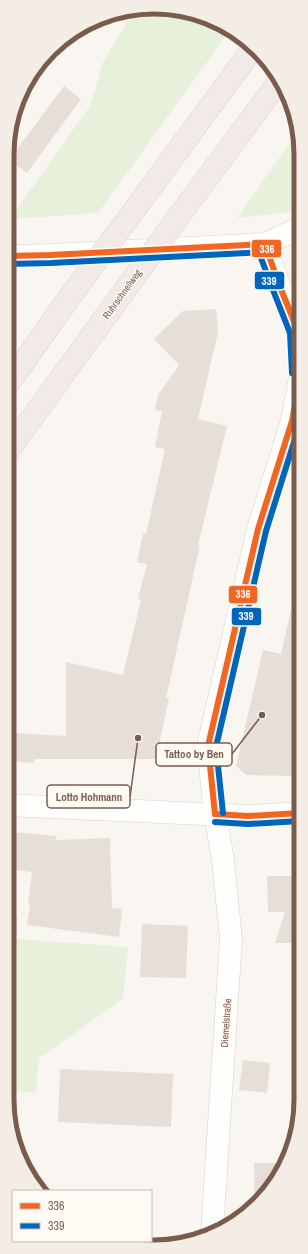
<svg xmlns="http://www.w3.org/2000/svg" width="308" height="1254" font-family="'Archivo Narrow',sans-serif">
	<rect width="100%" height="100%" fill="#f9f5f0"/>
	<g fill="#e7f0db">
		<polygon points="173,8 219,22 230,30 98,213 10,219 90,106 103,62 134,11"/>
		<polygon points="298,131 300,135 300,205 291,212 237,218"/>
		<polygon points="7,915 18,916 17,939 128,947 123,999 39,1058 36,1093 7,1090"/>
	</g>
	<g fill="#e6ded7">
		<polygon points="64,86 81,99 27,173 9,160"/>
		<polygon points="216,309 218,332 198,419 227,426 198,545 200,545 166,698 169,698 156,759 34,759 34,763 12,761 13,733 66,736 66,662 123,675 141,600 138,599 147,564 137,562 143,533 146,534 165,449 155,447 162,411 155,410 158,395 179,365 154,339 183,311"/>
		<polygon points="291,610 300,611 300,776 246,775 236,766 263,650 281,654"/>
		<polygon points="12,832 56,836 56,840 110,838 112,908 122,909 119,937 27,925 30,904 28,904 32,872 7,869"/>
		<polygon points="267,876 300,876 300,943 275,943 285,912 268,912"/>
		<polygon points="142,924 188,926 186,978 140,977"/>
		<polygon points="243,1060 270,1063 267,1093 239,1090"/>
		<polygon points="60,1069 173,1074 171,1127 58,1122"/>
		<polygon points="254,1163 285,1163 281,1173 254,1205"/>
	</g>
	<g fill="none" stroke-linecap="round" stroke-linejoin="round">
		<defs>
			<g id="street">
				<polyline points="265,244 278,282 298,331 300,373"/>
				<polyline points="7,805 248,816 300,813"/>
				<polyline points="212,1232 231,939 223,860 215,814 208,746 258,529 292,421 300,377"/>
			</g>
			<polyline id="secondary" points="8,256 51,255 265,244 300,228"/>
			<g id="highway">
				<polyline points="182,212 280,80"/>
				<polyline points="132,213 254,47"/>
				<polyline points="8,384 69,298"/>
				<polyline points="8,451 122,294"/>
			</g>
		</defs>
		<use href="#street" stroke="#d7d1cb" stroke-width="23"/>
		<use href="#secondary" stroke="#d9d2cb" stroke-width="23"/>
		<use href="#highway" stroke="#dad1cc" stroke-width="23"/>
		<use href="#street" stroke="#fefefd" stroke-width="22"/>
		<use href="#secondary" stroke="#fefefd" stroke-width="22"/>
		<use href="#highway" stroke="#f2eae7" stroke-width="22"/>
		<defs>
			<g id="highway-bridge">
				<polyline points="122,294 182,212"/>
				<polyline points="69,298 132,213"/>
			</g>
		</defs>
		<use href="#highway-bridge" stroke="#dad1cc" stroke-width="23" stroke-linecap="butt"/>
		<use href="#highway-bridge" stroke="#f2eae7" stroke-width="22"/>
		<defs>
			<g id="bus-1">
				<polyline points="265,244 278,282 298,331 300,368"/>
				<polyline points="8,256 51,255 265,244"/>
				<polyline points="215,814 208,746 258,529 292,421 300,378"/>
				<polyline points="215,814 248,816 300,813"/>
			</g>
			<g id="bus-2">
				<polyline points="257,247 271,285 290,333 292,373"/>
				<polyline points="8,264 51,263 265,252"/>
				<polyline points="223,813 216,747 266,531 300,423"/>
				<polyline points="215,822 248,824 300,821"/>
			</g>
		</defs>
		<use href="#bus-1" stroke="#fffaf3" stroke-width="9"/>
		<use href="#bus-2" stroke="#fffaf3" stroke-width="9"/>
		<use href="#bus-1" stroke="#f26522" stroke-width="6"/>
		<use href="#bus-2" stroke="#0065bd" stroke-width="6"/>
	</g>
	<g text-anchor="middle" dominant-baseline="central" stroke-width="3" stroke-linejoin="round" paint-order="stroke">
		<g font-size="10" fill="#7a5c4d" stroke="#fffaf3">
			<text transform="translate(122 294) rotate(-54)">Ruhrschnellweg</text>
			<text transform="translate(226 1023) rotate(-86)">Diemelstraße</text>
		</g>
	</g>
	<path d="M0 0H308V1254H0ZM154 14H154A140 140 0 0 1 294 154V1100A140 140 0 0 1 154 1240H154A140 140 0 0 1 14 1100V154A140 140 0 0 1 154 14Z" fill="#f4ede6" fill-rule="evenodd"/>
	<path fill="none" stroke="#7a5c4d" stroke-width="5" d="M154 14H154A140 140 0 0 1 294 154V1100A140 140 0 0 1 154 1240H154A140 140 0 0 1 14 1100V154A140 140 0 0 1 154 14Z"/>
	<path fill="none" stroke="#7a5c4d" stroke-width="1.5" d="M262 715L232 754M138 738L130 797"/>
	<g fill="#7a5c4d" stroke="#fffaf3" stroke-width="1.5">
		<circle cx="262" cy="715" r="4"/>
		<circle cx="138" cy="738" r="4"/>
	</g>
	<g fill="#fffaf3" stroke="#7a5c4d" stroke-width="1.5">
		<rect x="156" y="743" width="76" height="23" rx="4"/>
		<rect x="47" y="785" width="83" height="23" rx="4"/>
	</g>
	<g font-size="11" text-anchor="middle" font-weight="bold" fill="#7a5c4d">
		<text x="194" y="758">Tattoo by Ben</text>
		<text x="89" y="801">Lotto Hohmann</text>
	</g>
	<g stroke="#fffaf3" stroke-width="1.5">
		<rect x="251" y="239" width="31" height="19" rx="4" fill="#f26522"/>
		<rect x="254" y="271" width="31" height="19" rx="4" fill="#0065bd"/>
		<rect x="228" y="585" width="30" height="19" rx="4" fill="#f26522"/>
		<rect x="231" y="607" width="31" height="19" rx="4" fill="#0065bd"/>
	</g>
	<g font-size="11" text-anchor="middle" font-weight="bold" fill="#fff">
		<text x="267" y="253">336</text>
		<text x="269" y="285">339</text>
		<text x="243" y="598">336</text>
		<text x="246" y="620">339</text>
	</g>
	<rect x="12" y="1190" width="140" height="52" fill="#fffaf3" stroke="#cabbb1"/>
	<rect x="20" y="1203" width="20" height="6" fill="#f26522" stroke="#cabbb1"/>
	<text x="48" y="1210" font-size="12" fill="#7a5c4d">336</text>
	<rect x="20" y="1223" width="20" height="6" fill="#0065bd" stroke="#cabbb1"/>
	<text x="48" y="1230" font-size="12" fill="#7a5c4d">339</text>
</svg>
